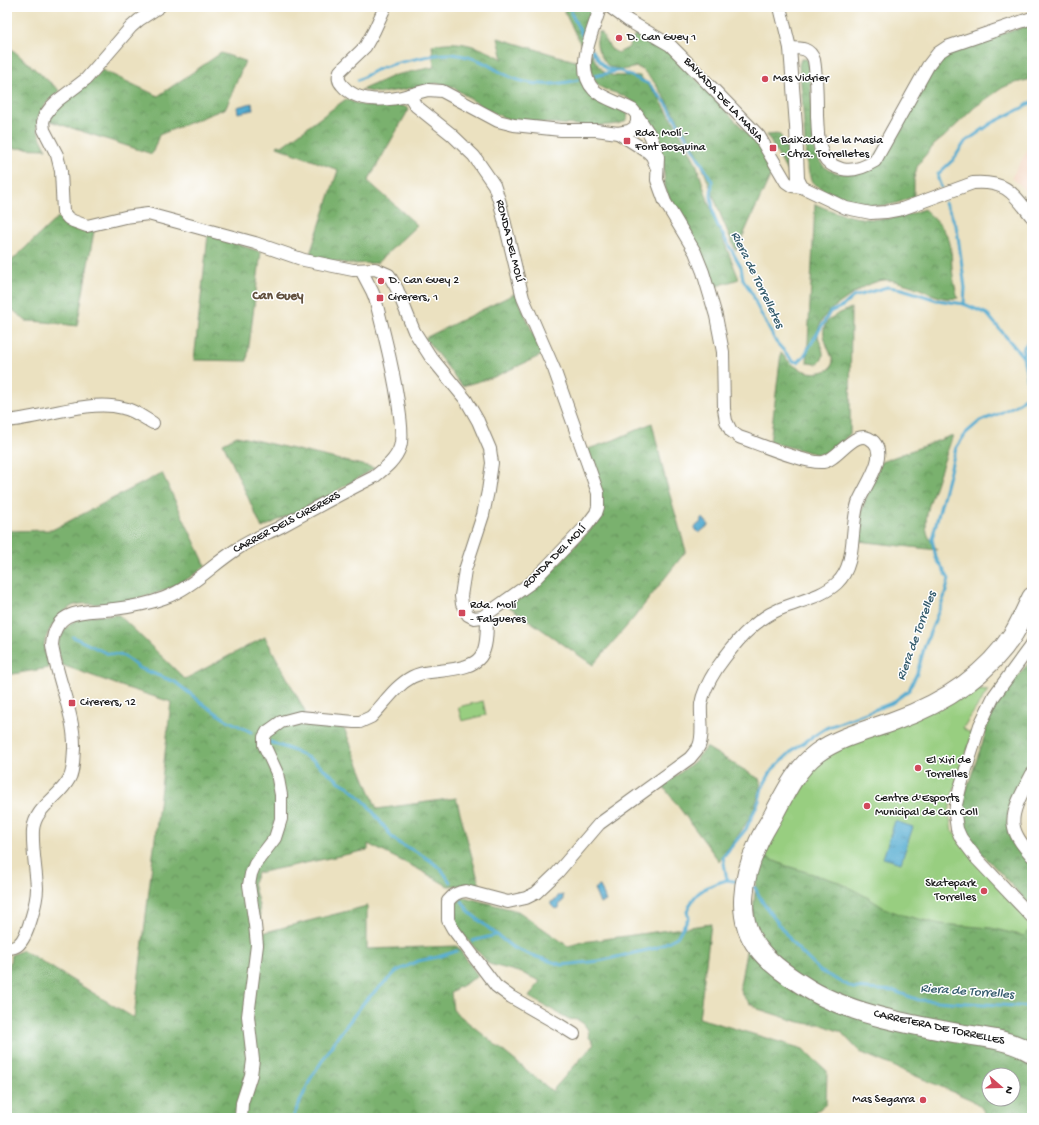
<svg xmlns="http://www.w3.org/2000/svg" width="1039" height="1125" font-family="'Gochi Hand',sans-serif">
	<defs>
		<pattern id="forest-crowns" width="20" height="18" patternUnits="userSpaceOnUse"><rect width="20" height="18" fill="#7ab16e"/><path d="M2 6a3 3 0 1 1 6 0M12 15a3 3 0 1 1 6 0" fill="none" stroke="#638f5a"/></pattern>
		<pattern id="water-ripples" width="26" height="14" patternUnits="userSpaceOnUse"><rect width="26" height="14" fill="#53abd0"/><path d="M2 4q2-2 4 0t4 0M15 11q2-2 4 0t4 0" fill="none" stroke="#448aa8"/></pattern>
	</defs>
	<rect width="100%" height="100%" fill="#fff"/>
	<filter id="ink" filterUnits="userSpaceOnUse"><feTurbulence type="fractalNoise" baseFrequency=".025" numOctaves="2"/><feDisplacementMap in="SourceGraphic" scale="8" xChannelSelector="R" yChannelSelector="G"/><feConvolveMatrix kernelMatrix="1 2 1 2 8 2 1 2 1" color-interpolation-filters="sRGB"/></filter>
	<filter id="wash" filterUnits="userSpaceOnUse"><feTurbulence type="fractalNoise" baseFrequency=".012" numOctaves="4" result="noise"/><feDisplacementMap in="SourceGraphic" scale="16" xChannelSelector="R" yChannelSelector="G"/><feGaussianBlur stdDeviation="0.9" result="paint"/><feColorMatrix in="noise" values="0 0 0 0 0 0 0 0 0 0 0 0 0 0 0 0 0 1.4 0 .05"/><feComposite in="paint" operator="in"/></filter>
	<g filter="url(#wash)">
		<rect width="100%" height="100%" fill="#ebe1c0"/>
		<polygon fill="#f2d4be" points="1032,143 1032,199 1019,184 1011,178"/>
		<g fill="url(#forest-crowns)" stroke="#4b6645" fill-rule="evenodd">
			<polygon points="564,7 592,7 581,45 565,13"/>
			<path d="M1032 24V79L1011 84 1002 88 975 107 944 137 935 144 922 159 917 167 914 179V196C905 200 897 204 887 205 861 209 831 198 811 181L806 160 802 93 799 65 801 59H807L809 63 815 148C822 178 841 174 865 172L942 58 948 53 961 48Z"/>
			<path d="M600 31 611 49 618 53 628 48 636 33 658 44 673 55 752 138 760 148 772 172 736 251 723 221 696 150 667 101 654 82 643 70 637 67 622 70 609 67C601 57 592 44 600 31Z"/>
			<path d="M498 38 578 62C578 75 582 88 592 97L627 113C628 116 628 118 625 121 614 131 529 121 511 120L503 117 486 109 451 86 438 83 401 90 380 93 361 90 395 75 434 67 432 45C460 39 478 46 503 59Z"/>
			<path d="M7 45 60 91C48 100 33 115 38 131 40 137 43 143 46 149L7 148Z"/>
			<path d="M221 53 245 61 226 108 159 135 152 154 50 121C56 100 88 88 102 70L158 96Z"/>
			<path d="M591 53C606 83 612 74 640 76L658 97 677 127 696 163 709 204 739 279 714 287 710 274 690 231 670 200 665 187 663 159 651 125 641 109 640 110C618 80 588 105 591 53Z"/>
			<path d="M346 99C353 102 360 105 368 106 381 107 397 101 409 109L368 181 417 225 377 263 351 264 309 257 338 170 277 147 278 145 282 146Z"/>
			<polygon points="779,134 789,147 790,177 767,135"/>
			<path d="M815 204C853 221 885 225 924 209 931 216 940 223 945 232 953 244 951 255 952 268 953 278 955 288 958 298 942 300 934 295 920 289 912 286 893 279 884 280 867 282 850 296 836 306 827 311 818 323 818 333 818 344 830 356 817 364L807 363Z"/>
			<path d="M58 217C68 228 79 233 94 231L77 326 46 322 26 321 7 305V265Z"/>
			<polygon points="208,235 261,252 247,361 194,360"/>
			<polygon points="516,293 542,355 494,377 462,386 425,338"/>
			<path d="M851 308 850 434C839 444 832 455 816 454L770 442 781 353C794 369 810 378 830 369L833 362C830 348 815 330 831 318 837 314 845 311 851 308Z"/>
			<polygon points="652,423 665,478 686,551 633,619 593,665 508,606 525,595 543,581 593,526 599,516 588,449 614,440"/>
			<path d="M953 435C948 448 944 462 939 475 934 493 923 513 927 532 929 540 934 544 937 550L858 541C857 512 871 487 881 462Z"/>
			<polygon points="237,436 375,468 326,497 262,528 223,443"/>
			<path d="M162 473 206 566C185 583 162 593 135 599 123 602 109 603 96 604 90 604 81 603 75 605 62 609 46 631 44 645 44 652 47 661 49 668L7 675V531L52 530Z"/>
			<path d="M114 615H119L185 679 265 637 305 711 303 723 344 728 377 809 456 798 481 890 466 885 448 886 418 869 368 844V850L257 873 253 883 259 906 262 933 367 906V949L457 946 478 976 451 992 453 1010 552 1091 594 1044 589 1037 588 1030 584 1024 578 1020 569 1019 529 997 540 981 522 973 489 964 458 929 453 905 464 897 518 911 568 946 583 942 711 924 699 1018 803 1049 827 1071 826 1104 808 1118H7V970L9 969 11 955 23 950 134 1018 171 702 124 687 62 665C61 660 59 655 58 650 57 644 59 639 62 635 72 613 95 616 114 615Z"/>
			<polygon points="1032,659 1032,763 1012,801 1009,809 1007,823 1008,832 1013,843 1032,867 1032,907 976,847 965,831 961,815 963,800 984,738 989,718 992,710 1009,686"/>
			<path d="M706 747 761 780C757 816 739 833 719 861L663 786 695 761Z"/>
			<path d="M759 854 784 865 839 882 867 897 884 908 902 915 940 924 991 928 1024 936 1032 928V1118H988L981 1107 972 1100 860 1052 841 1032 820 1024H810L799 1022 758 1009 749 1003 742 995 740 985 752 920ZM989 1075H1013V1099H989Z"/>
		</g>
		<g fill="#98ce80" stroke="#5a754e">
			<polygon points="971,688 988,690 963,728 968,732 973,733 951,799 949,813 952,831 1032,925 1032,928 1024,936 991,928 940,924 902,915 884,908 867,897 839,882 784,865 759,854 791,795 825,755"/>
			<polygon points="483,701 486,715 462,721 458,707"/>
		</g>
		<g fill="url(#water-ripples)" stroke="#386476">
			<polygon points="252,103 253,110 238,113 237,107"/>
			<polygon points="702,517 709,525 699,533 694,528 702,521 701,518"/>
			<polygon points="895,821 913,827 901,863 883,858"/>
			<polygon points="600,886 606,901 600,904 594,889"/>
			<polygon points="563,895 563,901 560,903 559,908 555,909 551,905 551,902 556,900 558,896"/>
		</g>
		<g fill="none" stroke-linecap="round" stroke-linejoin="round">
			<g stroke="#53abd0" stroke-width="3">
				<polyline points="571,7 571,13 582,35"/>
				<polyline points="592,50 601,63 607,69 620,71 649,84 666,103 712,181 711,196 714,217 719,228 741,267 743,279 753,295 757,306 776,342 793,361 798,362 804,356 830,312 843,306 853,297 887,287 902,289 937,300 964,304"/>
				<polyline points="595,76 617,71"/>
				<path d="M358 80C364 77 370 73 376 70 390 64 436 53 451 54 458 55 467 56 475 59 485 62 494 69 504 74 527 87 553 86 578 80"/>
				<polyline points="941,187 938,179 938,174 953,160 965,142 992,123 1022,108 1032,102"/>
				<polyline points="945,203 951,214 957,229 965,288 964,304 987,314 1023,357"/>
				<polyline points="73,637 106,653 124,656 139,668 175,682 206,706 225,719 251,732"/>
				<polyline points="270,742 297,752 314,761 340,782 349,787 367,804 392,837 400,844 417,852 431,861 442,870 450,882"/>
				<polyline points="740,882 727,880 723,857 746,829 759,801 762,788 772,770 794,749 826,728 892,703 909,690 917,673 925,645 945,595 949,579 936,558 932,539 956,448 966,433 980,421 996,415 1018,404 1028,394 1027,376 1023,357 1024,347 1032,337"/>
				<polyline points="751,886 755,888 763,903 795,946 820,971 853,988 894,991 919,1000 1032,1007"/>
				<path d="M462 901 470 913 512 947 531 955 562 965 599 961 656 948 677 937 689 917 687 912C689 908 691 902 694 898 701 888 716 883 727 880"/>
				<polyline points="472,941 496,935"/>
				<polyline points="294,1115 311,1078 339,1035 365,1001 397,971 418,961 438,957 457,951"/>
			</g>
		</g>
	</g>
	<g filter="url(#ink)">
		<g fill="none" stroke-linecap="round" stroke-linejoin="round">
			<defs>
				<g id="street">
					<path d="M159 7 139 20 131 27 86 79 57 101 51 107 45 115 43 122 44 130 57 155 61 171 63 212 68 218 73 221 87 226 125 217 148 214 255 243 304 260 353 270 375 269 389 275 397 289 414 331 430 356 466 400 478 421 490 449 492 463 488 491 483 515 465 570 461 596 462 604 468 615 474 618 482 617 487 614 532 582 587 525 596 513 598 507V493L554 369 523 298 500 203 494 185 474 156 451 134 416 106 409 95 428 90 442 91 498 121 514 125 561 130H596L618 133 629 131 635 127 637 122V115L633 110C623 104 602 98 594 90 573 68 594 31 600 7"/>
					<path d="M385 7 374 31 365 47 340 71C338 76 338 81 342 85 357 104 389 101 409 95"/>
					<polyline points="610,7 629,21 670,45 680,55 759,136 786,182 792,186 802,187"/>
					<path d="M780 7 790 48 796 126 798 179 802 187 846 208 871 213 886 212 902 209 973 183C1007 181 1013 193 1032 217"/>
					<path d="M790 48C801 48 810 48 814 60 817 78 817 97 817 116 818 129 817 143 823 155 827 163 834 167 842 169 854 172 865 167 875 161L928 66 938 53 947 47 1032 18"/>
					<polyline points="618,133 648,152 652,156 656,166"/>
					<path d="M7 421C42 418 89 399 123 408 134 410 144 418 153 423"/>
					<polyline points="1032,644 994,696 980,725 960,788 956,805 955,815 957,829 961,838 977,859 1032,917"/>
					<path d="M1032 774C1025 788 1010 811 1014 827 1016 838 1025 848 1032 856"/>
					<path d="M7 948C11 948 15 948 18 945 28 937 37 901 37 888 36 869 32 849 33 830 35 807 59 798 69 779 74 771 73 759 74 749 75 714 57 680 52 645 55 606 86 613 114 609 131 607 148 604 164 598 193 587 212 565 237 549 250 540 266 534 280 527 311 510 342 493 374 477 384 469 396 460 400 447 403 438 401 426 400 416 395 376 385 337 375 298L372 291 361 270"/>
					<path d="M574 1034 558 1024 511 997 496 986 453 929 448 920V901C453 895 457 892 466 891L508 902 526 898 536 893 557 873 599 824 690 758C693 754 697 750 699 746 704 735 700 716 701 704 703 691 710 679 717 668 734 644 752 621 780 609 799 601 822 597 837 583 857 565 850 528 858 503 864 487 888 457 874 442 856 424 839 460 823 462 805 464 757 443 739 437L731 431 726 421 724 409 723 352 716 316 703 272 695 252 665 202 657 180 658 157 656 149 650 135 637 115"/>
					<path d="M241 1118 242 1103 251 1075 253 1060 248 1016 257 945 255 925 249 885 251 874 255 864 275 838 281 819V795L277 773 264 745V737L267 732 281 722 300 717 354 722H360L371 717C384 704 395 686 412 677 421 672 430 672 439 671 485 666 487 658 487 614"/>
				</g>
				<path id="primary" d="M1032 597C1026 609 1021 621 1014 633 986 676 942 704 894 721 869 730 839 737 817 753 797 768 785 793 774 814 768 825 761 835 757 846 743 877 735 919 758 948 769 963 785 974 801 984 842 1012 906 1024 956 1033 981 1037 1009 1039 1032 1053"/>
			</defs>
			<use href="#street" stroke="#847e6e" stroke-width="14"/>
			<use href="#primary" stroke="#847e6e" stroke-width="21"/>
			<use href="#street" stroke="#fff" stroke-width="12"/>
			<use href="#primary" stroke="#fff" stroke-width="19"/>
		</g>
	</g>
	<g fill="#d1495b" stroke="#fff" stroke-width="1.5">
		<circle cx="619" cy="38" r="4"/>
		<circle cx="765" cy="79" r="4"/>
		<rect x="623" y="137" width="8" height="8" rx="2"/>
		<rect x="769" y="144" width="8" height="8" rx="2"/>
		<circle cx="381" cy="281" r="4"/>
		<rect x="376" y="294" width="8" height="8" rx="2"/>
		<rect x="458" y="609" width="8" height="8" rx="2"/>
		<rect x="68" y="699" width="8" height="8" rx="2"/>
		<circle cx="918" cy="768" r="4"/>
		<circle cx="867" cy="806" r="4"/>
		<circle cx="984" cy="891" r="4"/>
		<circle cx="923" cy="1100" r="4"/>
	</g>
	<g text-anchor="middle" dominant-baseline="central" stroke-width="3" stroke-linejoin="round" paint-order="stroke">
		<g font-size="12" fill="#1c1c1c" stroke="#fff" text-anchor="start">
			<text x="627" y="38">D. Can Guey 1</text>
			<text x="773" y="79">Mas Vidrier</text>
			<text x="635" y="134">Rda. Molí -<tspan x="635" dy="14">Font Bosquina</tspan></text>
			<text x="781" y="141">Baixada de la Masia<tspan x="781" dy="14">- Ctra. Torrelletes</tspan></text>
			<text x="389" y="281">D. Can Guey 2</text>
			<text x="388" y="298">Cirerers, 1</text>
			<text x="470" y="606">Rda. Molí<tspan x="470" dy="14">- Falgueres</tspan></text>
			<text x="80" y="703">Cirerers, 12</text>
			<text x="926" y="761">El Xiri de<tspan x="926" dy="14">Torrelles</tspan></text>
			<text x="875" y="799">Centre d'Esports<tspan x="875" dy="14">Municipal de Can Coll</tspan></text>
			<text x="976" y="884" text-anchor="end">Skatepark<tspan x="976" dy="14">Torrelles</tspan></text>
			<text x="915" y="1100" text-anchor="end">Mas Segarra</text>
		</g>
		<g font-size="12" fill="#1c1c1c" stroke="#fff">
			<text transform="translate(723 100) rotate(47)">BAIXADA DE LA MASIA</text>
			<text transform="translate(509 241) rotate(76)">RONDA DEL MOLÍ</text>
			<text transform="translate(287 523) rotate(-28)">CARRER DELS CIRERERS</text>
			<text transform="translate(555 557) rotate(-45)">RONDA DEL MOLÍ</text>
			<text transform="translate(939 1028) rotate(12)">CARRETERA DE TORRELLES</text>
		</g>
		<g font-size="13" font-style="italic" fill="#355c6d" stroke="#fff">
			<text transform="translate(757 280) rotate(64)">Riera de Torrelletes</text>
			<text transform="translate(917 636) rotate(-70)">Riera de Torrelles</text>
			<text transform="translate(967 992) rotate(4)">Riera de Torrelles</text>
		</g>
		<g font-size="13" font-weight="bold" fill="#62513f" stroke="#fff">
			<text x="278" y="296">Can Guey</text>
		</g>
	</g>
	<rect width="1039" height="1125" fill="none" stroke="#fff" stroke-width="24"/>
	<g transform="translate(1001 1087) rotate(110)"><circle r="19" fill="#ffffff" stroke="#a4a4a4"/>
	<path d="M0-3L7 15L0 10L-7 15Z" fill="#d1495b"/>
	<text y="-6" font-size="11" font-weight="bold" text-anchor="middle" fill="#1c1c1c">N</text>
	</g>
</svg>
